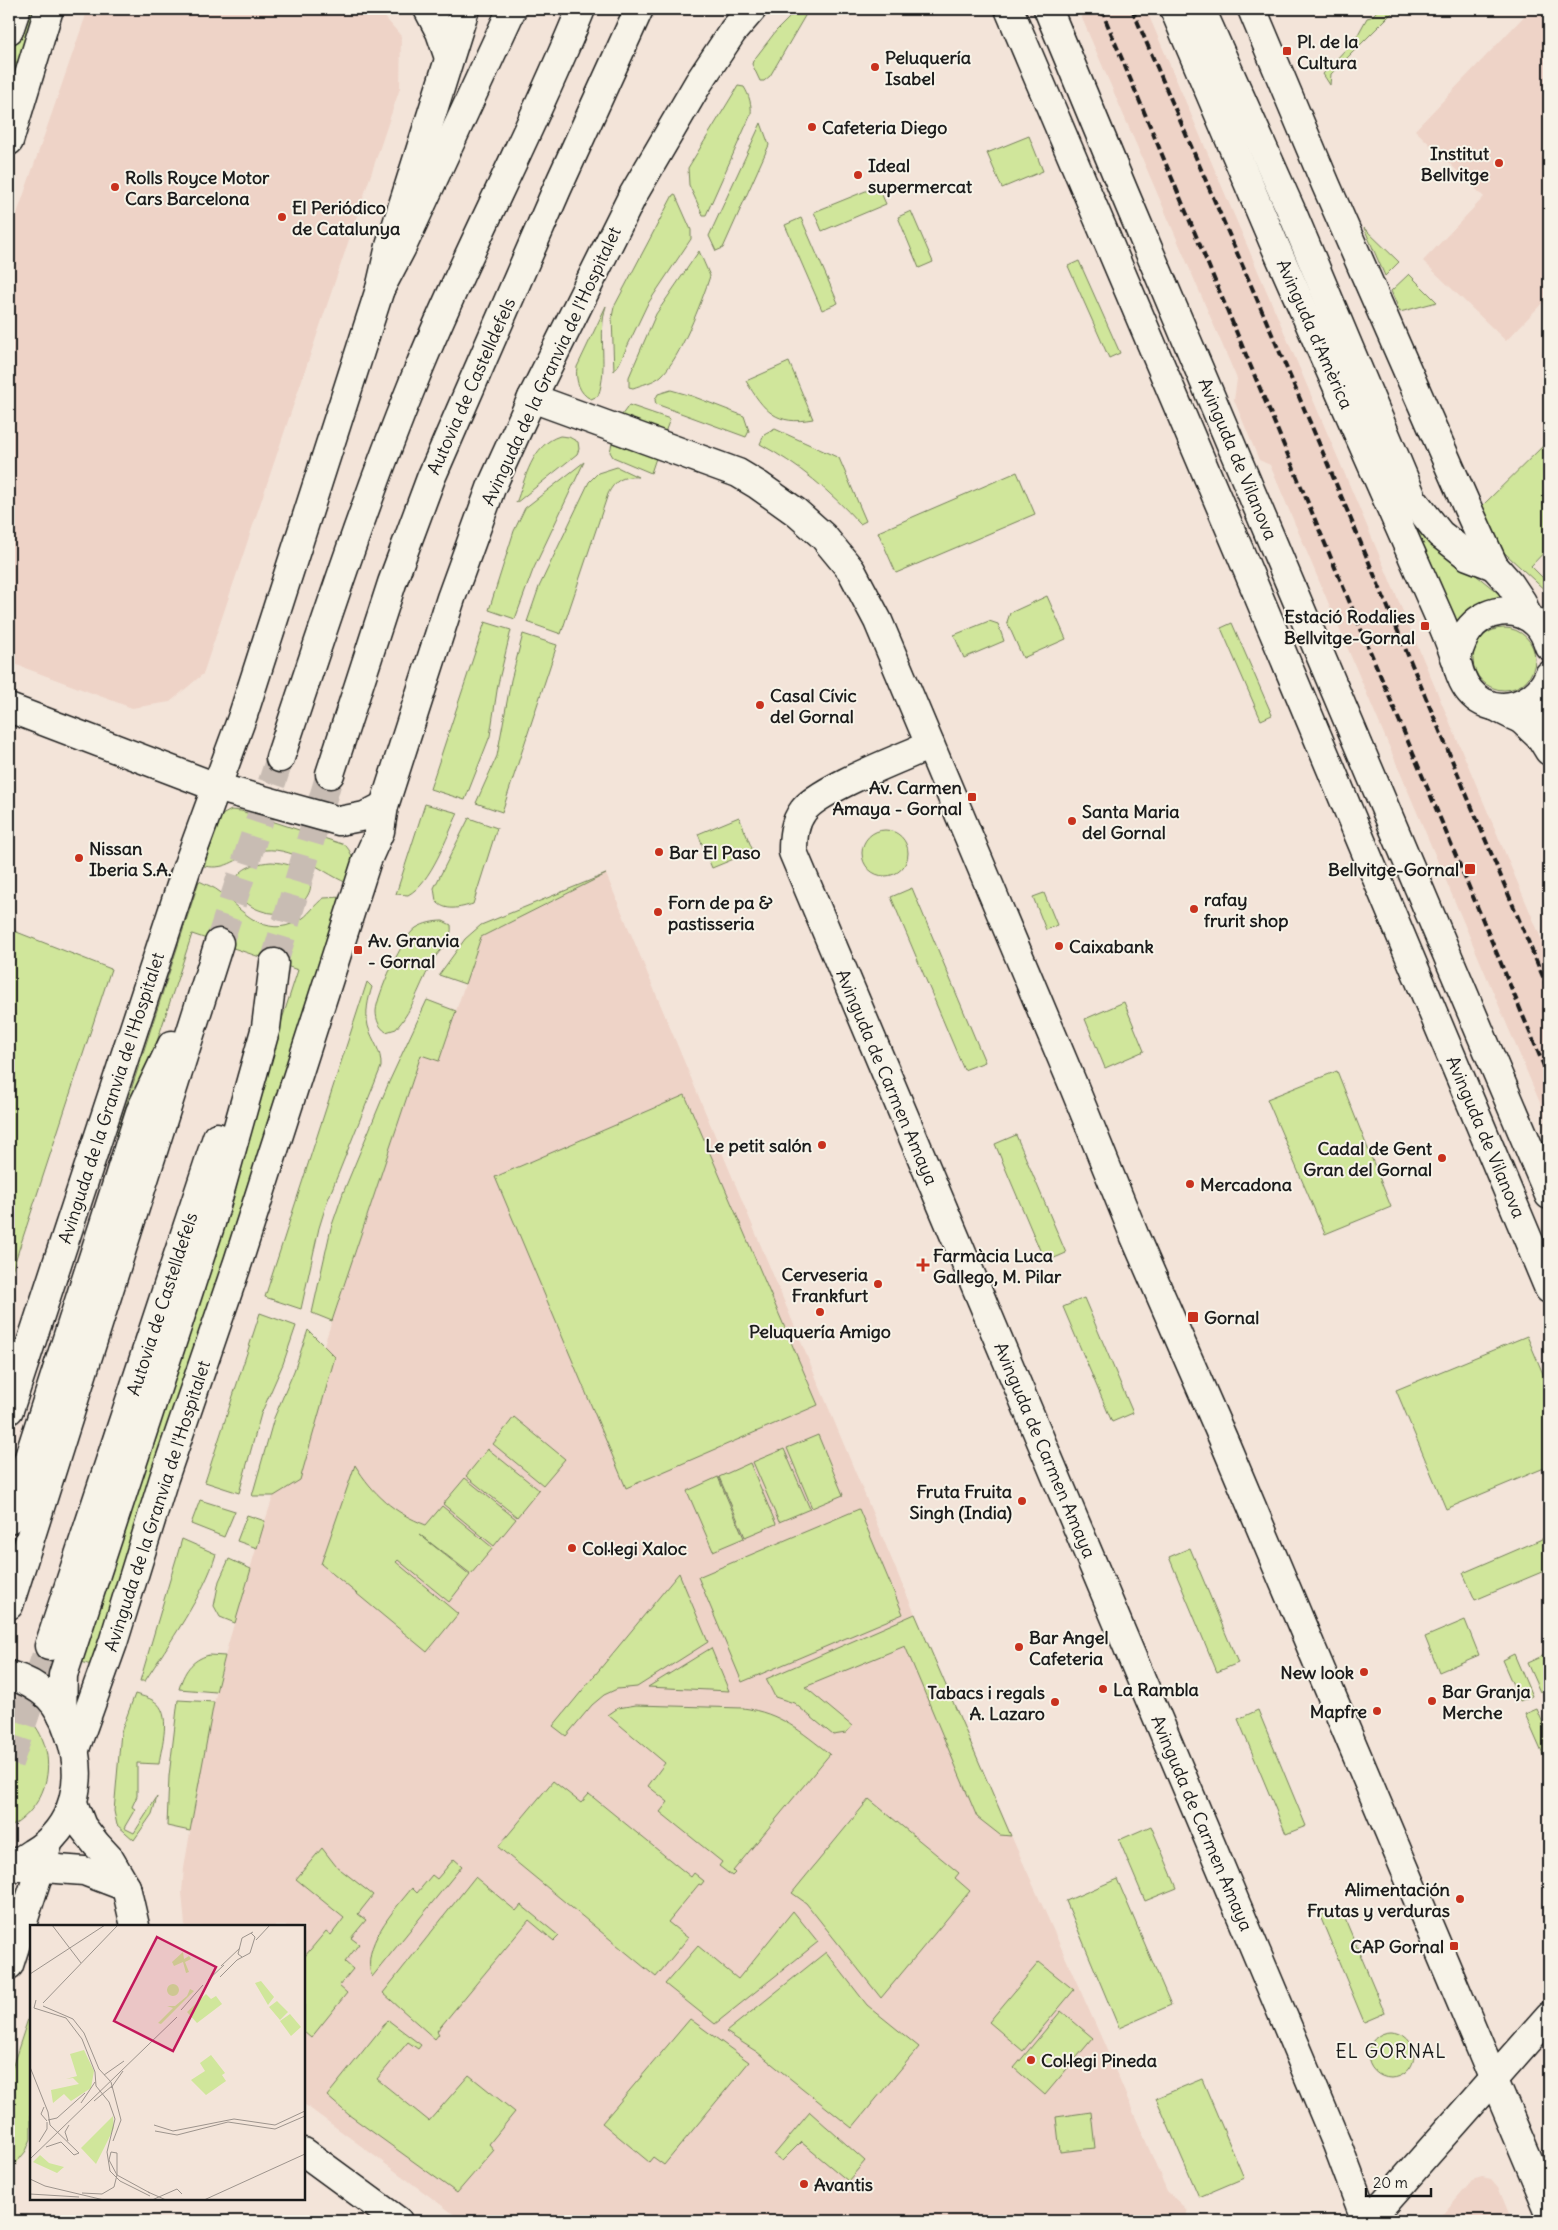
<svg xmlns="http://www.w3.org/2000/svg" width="1558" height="2230" font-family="Delius,sans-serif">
	<rect width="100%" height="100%" fill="#f3e4d9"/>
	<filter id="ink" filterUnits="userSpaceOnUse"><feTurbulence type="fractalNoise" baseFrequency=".02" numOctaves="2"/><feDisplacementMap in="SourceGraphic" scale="10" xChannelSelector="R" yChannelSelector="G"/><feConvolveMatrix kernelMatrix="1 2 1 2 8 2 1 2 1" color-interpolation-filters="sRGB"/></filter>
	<g filter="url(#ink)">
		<g fill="#eed3c7">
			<polygon points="88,9 378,9 401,36 400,88 203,674 170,702 132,708 9,662 9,237"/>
			<polygon points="1078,9 1146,9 1361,512 1549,957 1549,1124 1270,465 1259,460 1234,400 1237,379"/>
			<polygon points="1531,9 1549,9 1549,296 1506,341 1423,261 1484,197 1415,130"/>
			<polygon points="606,874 902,1584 1017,1849 1102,2039 1167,2191 1186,2209 1188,2221 463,2221 304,2104 304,1926 185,1926 182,1892 184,1868 207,1733 227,1648 258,1542 421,1055 439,1061 481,937"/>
			<polygon points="1482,2177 1491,2179 1498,2187 1512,2221 1437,2221 1472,2180"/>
		</g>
		<g fill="#d0e69b" stroke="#76815c">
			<polygon points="26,9 38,9 9,97 9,61"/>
			<polygon points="798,9 809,9 770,76 764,81 760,81 752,64 753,61 776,31"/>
			<polygon points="1379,9 1396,9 1331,74 1330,85 1323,74 1356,38 1367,18 1371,17"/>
			<path d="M738 86 744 87C749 95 752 105 751 114L706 215H703L689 185 688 168Z"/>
			<polygon points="761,123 769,145 723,248 716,251 709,236"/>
			<polygon points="1029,136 1043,171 1002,188 987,153"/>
			<polygon points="878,186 886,204 822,231 814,212"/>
			<polygon points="675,194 691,230 691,239 647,305 619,364 614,371 612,317 614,307 673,195"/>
			<polygon points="911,211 933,262 919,268 898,217"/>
			<polygon points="801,218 838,303 822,310 785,225"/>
			<polygon points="1364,228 1399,262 1385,276"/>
			<path d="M699 251 710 276C702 301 680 359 661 376 654 382 641 385 633 388L629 387V377L656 314Z"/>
			<polygon points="1079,261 1120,353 1109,358 1068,266"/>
			<polygon points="1409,274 1437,302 1400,312 1391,291"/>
			<path d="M606 306C597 335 609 367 598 396L591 399C579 394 575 379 577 367Z"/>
			<path d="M789 362 813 419C776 426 764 411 746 381Z"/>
			<polygon points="671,390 692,396 744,416 749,431 746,437 656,404 655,400 658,394"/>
			<polygon points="629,405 670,419 664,435 619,419"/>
			<path d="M775 429 839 458 866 521 860 524C830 491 799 465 760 444L764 435Z"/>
			<path d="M560 436 569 437 578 442 579 449 577 454 516 503C526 478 531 445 560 436Z"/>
			<polygon points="1549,440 1549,547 1531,566 1549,584 1549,594 1495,544 1481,507"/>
			<polygon points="612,443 656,458 651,473 613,457 610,452"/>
			<polygon points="584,462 533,570 515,619 489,610 514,531 525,508"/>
			<path d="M617 467 638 477C623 476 615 480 608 494L561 634 527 622 539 587 589 482 598 473Z"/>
			<polygon points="1017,472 1035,514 896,573 878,532"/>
			<polygon points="1400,490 1454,557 1504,598 1453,628"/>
			<polygon points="1047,596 1066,639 1023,658 1007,622 1010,613"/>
			<polygon points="989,621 998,624 1004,641 964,658 954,635"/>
			<polygon points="485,622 511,630 498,684 490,736 465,800 430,789"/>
			<polygon points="1232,623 1272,715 1261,720 1221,628"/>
			<circle cx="1504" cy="659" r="31"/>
			<polygon points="523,634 557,645 502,812 476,803 497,756 511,680"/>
			<path d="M425 804 458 813C447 836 431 883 408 895L396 894Z"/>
			<path d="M231 810 241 811 345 845C357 857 351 869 347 883 317 870 293 844 258 851 237 856 229 871 204 866L219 821 222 815Z"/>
			<polygon points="739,817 753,851 712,868 698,834"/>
			<path d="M469 818 497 828 473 904C460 908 445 912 436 901L434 888Z"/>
			<circle cx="885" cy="853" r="23"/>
			<path d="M271 862C295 863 325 876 303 902 299 908 291 912 283 913 240 918 208 867 271 862Z"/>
			<polygon points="606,874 481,937 465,984 439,975 465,939 481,925"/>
			<path d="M199 881C207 885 214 887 220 892 242 911 265 939 298 921 309 916 314 904 324 898L342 897 91 1665 75 1660 298 970 192 934 151 1060 121 1137 116 1136Z"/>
			<polygon points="912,888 985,1062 964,1070 891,897"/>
			<polygon points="1044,893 1057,925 1046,930 1033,897"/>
			<path d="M443 921 451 925C453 938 443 947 436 956 421 979 414 1009 396 1029L386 1032C379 1027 376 1020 376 1011 377 995 403 936 416 928 424 923 434 921 443 921Z"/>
			<polygon points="9,929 111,969 9,1280"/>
			<path d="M367 982 372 987C368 1000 365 1012 368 1026 372 1041 382 1050 381 1067L327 1202 319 1228 301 1309 265 1297Z"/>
			<polygon points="427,1000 456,1011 439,1061 421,1055 332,1321 312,1313 331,1228 343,1193 389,1082"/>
			<polygon points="1124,1002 1144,1051 1105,1068 1085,1019"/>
			<polygon points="1337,1071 1391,1207 1325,1234 1267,1099"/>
			<polygon points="685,1095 818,1405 626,1488 495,1177"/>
			<polygon points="1016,1135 1066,1253 1045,1262 995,1144"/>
			<polygon points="1084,1298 1133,1413 1112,1422 1063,1307"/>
			<polygon points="260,1313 296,1326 283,1364 261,1414 239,1493 205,1482"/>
			<polygon points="308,1330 335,1357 300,1480 274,1496 252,1496 274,1418 294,1371"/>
			<polygon points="1527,1336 1549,1388 1549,1466 1446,1509 1396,1390"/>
			<polygon points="514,1417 565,1459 543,1485 493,1444"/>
			<polygon points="818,1435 843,1495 812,1508 787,1448"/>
			<polygon points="488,1449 539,1490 517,1517 466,1476"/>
			<polygon points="784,1449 810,1509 779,1522 753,1462"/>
			<polygon points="750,1463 776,1524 745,1537 719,1477"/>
			<path d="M355 1465C373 1494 394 1513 426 1525L442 1506 493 1548 471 1574 419 1534 470 1575 449 1602 398 1560 396 1562 458 1614 427 1652 321 1564Z"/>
			<polygon points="718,1477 744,1538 713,1551 687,1491"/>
			<polygon points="465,1478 516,1519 494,1546 443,1504"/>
			<polygon points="200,1500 235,1511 224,1537 191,1524"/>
			<polygon points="859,1509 903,1614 742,1682 698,1577"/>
			<polygon points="247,1515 265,1521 257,1548 237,1541"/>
			<polygon points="1549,1536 1549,1569 1475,1600 1463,1573"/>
			<path d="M182 1539 216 1554C205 1593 168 1645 145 1681H140Z"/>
			<polygon points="1190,1548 1238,1663 1217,1672 1169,1557"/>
			<polygon points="229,1559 251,1569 235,1623 220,1617 214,1606 219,1581"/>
			<polygon points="679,1573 708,1642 637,1687 617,1689 604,1695 592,1705 566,1736 553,1726"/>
			<polygon points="915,1614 1011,1836 1000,1835 977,1817 905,1646 805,1687 852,1726 846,1733 833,1735 794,1703 775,1697 766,1679"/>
			<polygon points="1465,1620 1479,1655 1439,1672 1425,1637"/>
			<polygon points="711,1648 729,1691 648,1687"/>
			<polygon points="1549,1653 1549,1688 1540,1692 1527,1663"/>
			<polygon points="1514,1654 1532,1696 1520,1701 1502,1660"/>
			<path d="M209 1655 225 1656 216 1692 179 1689C184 1672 191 1660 209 1655Z"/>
			<path d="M135 1694C141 1696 148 1697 154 1701 173 1713 161 1746 159 1764L137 1763V1796L132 1807 135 1809 124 1828 134 1833 157 1797 152 1814 134 1840 117 1825 114 1811 121 1732Z"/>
			<polygon points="178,1700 214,1702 190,1831 167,1826 169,1776"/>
			<path d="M9 1703C61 1731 60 1800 9 1828Z"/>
			<path d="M636 1705 743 1708C781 1713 800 1731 830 1754L733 1871 735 1873 732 1876 719 1866 722 1862 660 1812 668 1802 648 1786 665 1763 608 1715 618 1708Z"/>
			<polygon points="1537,1709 1549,1737 1549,1753 1543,1755 1525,1714"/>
			<polygon points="1258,1710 1306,1826 1286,1834 1238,1719"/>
			<polygon points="553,1781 581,1803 589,1794 691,1877 694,1873 704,1881 701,1885 699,1884 668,1922 688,1938 656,1977 498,1847"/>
			<polygon points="869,1799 959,1873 955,1878 970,1891 881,1998 806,1903 792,1893"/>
			<polygon points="1151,1826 1177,1888 1145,1901 1119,1840"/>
			<polygon points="322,1848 336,1866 373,1895 358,1914 366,1920 351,1938 359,1944 345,1962 353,1969 339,1986 347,1993 311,2038 304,2032 304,1955 305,1956 326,1931 331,1935 344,1918 296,1879"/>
			<path d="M454 1859 462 1866 372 1977C360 1947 394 1910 412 1888L417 1893 432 1875 437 1879Z"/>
			<polygon points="475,1877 516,1911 521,1905 559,1936 554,1941 529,1920 437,2031 439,2034 435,2039 383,1993"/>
			<polygon points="1117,1879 1171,2005 1119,2028 1066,1901"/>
			<polygon points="1340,1907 1385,2013 1364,2022 1320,1916"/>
			<polygon points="793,1911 818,1942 715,2024 665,1984 698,1946 738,1979"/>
			<polygon points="826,1952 867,2005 919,2047 852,2128 757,2052 726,2032"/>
			<polygon points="1039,1962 1074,1990 1023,2051 989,2022"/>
			<polygon points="1061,2011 1093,2038 1045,2095 1014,2068"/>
			<polygon points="29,2016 31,2018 31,2139 26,2151 9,2172 9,2077"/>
			<polygon points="690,2019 749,2062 664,2165 653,2157 649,2162 602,2123"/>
			<polygon points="388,2020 421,2045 418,2049 408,2042 377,2079 429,2121 469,2075 515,2112 489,2144 494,2150 457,2193 349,2115 327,2096"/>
			<circle cx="1391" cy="2055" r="23"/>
			<polygon points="1202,2079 1244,2178 1199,2197 1156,2098"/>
			<polygon points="810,2112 865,2161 848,2181 801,2142 782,2161 774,2155"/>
			<polygon points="1091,2112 1095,2148 1060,2152 1056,2117"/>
		</g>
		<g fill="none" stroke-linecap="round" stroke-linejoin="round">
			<g stroke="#c8bcb3" stroke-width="28" stroke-dasharray="28 14" stroke-linecap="butt">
				<polyline points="219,943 280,758"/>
				<polyline points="274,963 330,774"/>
				<polyline points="9,1763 49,1646"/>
			</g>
			<defs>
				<g id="minor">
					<polyline points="428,9 440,32 449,58"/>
					<polyline points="1009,9 1245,564 1549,1289"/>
					<polyline points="1048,9 1124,192 1549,1195"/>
					<path d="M1174 9 1273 241 1441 621C1446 633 1451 645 1455 657 1458 663 1458 670 1461 676 1470 700 1492 712 1516 705 1532 700 1543 690 1549 675"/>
					<polyline points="1201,9 1294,217 1413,500 1440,534 1468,556 1494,566"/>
					<polyline points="1252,9 1326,185 1468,509 1494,566 1510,584 1522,602 1527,616"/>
					<polyline points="9,30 16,9"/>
					<polyline points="9,141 49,9"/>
					<polyline points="532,398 738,473 758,485 796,512 823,536 851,570 878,621 1074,1087 1135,1237 1224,1441 1549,2210"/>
					<path d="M1456 659C1459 650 1462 639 1468 631 1483 609 1516 604 1536 623 1543 629 1546 637 1549 646"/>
					<path d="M1496 707C1515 716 1528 727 1549 719"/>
					<polyline points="9,708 216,787 339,821 365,816 384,806"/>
					<polyline points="1523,721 1541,738 1549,751"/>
					<path d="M930 745C902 758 818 789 803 811 794 823 793 837 793 852L1337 2144 1366 2221"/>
					<polyline points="9,1410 186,870 243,715 380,289 390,246 465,9"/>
					<polyline points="75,1749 113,1643 164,1478 238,1262 367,860 380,831 384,806 451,598 491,488 532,398 633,195 699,82 733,31 752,9"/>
					<polyline points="73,1803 82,1826 96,1844 109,1858 126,1887 135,1926"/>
					<polyline points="18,1866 84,1871 126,1887"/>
					<polyline points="304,2152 398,2221"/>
					<polyline points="1368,2221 1549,2016"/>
				</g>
				<g id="major">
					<path d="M9 1675C23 1679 38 1687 49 1697 58 1706 65 1721 69 1733 86 1778 75 1828 32 1853 25 1858 17 1863 9 1865"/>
					<polyline points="9,1965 48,1844"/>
				</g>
				<g id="highway">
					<polyline points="380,289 401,249 512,9"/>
					<path d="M280 758C322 632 363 506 413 383 464 256 530 135 581 9"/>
					<polyline points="330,774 392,583 431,478 557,189 639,9"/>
					<polyline points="9,1519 140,1112 172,1045"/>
					<polyline points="9,1605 219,943"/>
					<polyline points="49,1646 217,1137"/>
					<polyline points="62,1716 63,1675 211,1223 266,1027 274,963"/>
					<polyline points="9,1870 11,1865"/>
				</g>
			</defs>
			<use href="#minor" stroke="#1c1c1c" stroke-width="31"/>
			<use href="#major" stroke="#1c1c1c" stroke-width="31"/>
			<use href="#highway" stroke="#1c1c1c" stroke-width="31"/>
			<use href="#minor" stroke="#f7f3e8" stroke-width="28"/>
			<use href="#major" stroke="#f7f3e8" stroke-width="28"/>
			<use href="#highway" stroke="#f7f3e8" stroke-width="28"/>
			<g stroke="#1c1c1c" stroke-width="4" stroke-dasharray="8 4" stroke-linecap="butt">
				<polyline points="1101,9 1549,1078"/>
				<polyline points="1132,9 1318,441 1549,991"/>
			</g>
		</g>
	</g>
	<g fill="#c8321e" stroke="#f7f3e8" stroke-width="2">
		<rect x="1282" y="46" width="10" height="10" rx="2.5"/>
		<circle cx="875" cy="67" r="5"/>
		<circle cx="812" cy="127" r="5"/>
		<circle cx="1499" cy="163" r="5"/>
		<circle cx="858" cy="175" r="5"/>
		<circle cx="115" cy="187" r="5"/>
		<circle cx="282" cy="217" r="5"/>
		<rect x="1420" y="621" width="10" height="10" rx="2.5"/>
		<circle cx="760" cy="705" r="5"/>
		<rect x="967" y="792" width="10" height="10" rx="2.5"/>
		<circle cx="1072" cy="821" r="5"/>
		<circle cx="659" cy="852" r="5"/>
		<circle cx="79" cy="858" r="5"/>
		<rect x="1464" y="863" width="12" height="12" rx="2.5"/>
		<circle cx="1194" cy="909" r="5"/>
		<circle cx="658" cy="912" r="5"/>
		<circle cx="1059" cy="946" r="5"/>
		<rect x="353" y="945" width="10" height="10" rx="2.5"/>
		<circle cx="822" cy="1145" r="5"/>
		<circle cx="1442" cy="1158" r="5"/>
		<circle cx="1190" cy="1184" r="5"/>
		<path d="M920.5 1257.5h5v5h5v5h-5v5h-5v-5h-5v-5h5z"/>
		<circle cx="878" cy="1284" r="5"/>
		<circle cx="820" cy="1312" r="5"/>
		<rect x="1187" y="1311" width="12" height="12" rx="2.5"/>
		<circle cx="1022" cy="1501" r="5"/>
		<circle cx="572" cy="1548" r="5"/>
		<circle cx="1019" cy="1647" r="5"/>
		<circle cx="1364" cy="1672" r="5"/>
		<circle cx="1103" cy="1689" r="5"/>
		<circle cx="1432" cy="1701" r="5"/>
		<circle cx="1055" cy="1702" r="5"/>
		<circle cx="1377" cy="1711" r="5"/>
		<circle cx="1460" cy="1899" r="5"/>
		<rect x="1449" y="1941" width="10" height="10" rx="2.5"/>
		<circle cx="1031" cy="2060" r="5"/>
		<circle cx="804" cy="2184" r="5"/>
	</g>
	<g text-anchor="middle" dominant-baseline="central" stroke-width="4" stroke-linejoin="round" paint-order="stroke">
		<g font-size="18" font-weight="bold" fill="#1c1c1c" stroke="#f7f3e8" text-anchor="start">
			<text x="1297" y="41">Pl. de la<tspan x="1297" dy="21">Cultura</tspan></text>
			<text x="885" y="57">Peluquería<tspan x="885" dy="21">Isabel</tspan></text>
			<text x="822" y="127">Cafeteria Diego</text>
			<text x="1489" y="153" text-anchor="end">Institut<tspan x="1489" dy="21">Bellvitge</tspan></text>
			<text x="868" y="165">Ideal<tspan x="868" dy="21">supermercat</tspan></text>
			<text x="125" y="177">Rolls Royce Motor<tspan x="125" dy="21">Cars Barcelona</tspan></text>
			<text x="292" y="207">El Periódico<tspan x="292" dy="21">de Catalunya</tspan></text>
			<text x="1415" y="616" text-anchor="end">Estació Rodalies<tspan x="1415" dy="21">Bellvitge-Gornal</tspan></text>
			<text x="770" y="695">Casal Cívic<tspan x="770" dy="21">del Gornal</tspan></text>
			<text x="962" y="787" text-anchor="end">Av. Carmen<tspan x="962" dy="21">Amaya - Gornal</tspan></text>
			<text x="1082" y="811">Santa Maria<tspan x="1082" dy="21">del Gornal</tspan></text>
			<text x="89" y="848">Nissan<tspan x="89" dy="21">Iberia S.A.</tspan></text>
			<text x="669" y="852">Bar El Paso</text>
			<text x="1459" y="869" text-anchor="end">Bellvitge-Gornal</text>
			<text x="1204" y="899">rafay<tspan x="1204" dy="21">frurit shop</tspan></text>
			<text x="668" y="902">Forn de pa &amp;<tspan x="668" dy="21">pastisseria</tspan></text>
			<text x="368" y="940">Av. Granvia<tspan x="368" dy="21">- Gornal</tspan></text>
			<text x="1069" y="946">Caixabank</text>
			<text x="812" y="1145" text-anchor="end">Le petit salón</text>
			<text x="1432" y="1148" text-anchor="end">Cadal de Gent<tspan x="1432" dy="21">Gran del Gornal</tspan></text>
			<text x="1200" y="1184">Mercadona</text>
			<text x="933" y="1255">Farmàcia Luca<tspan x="933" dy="21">Gallego, M. Pilar</tspan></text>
			<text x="868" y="1274" text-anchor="end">Cerveseria<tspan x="868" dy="21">Frankfurt</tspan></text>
			<text x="1204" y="1317">Gornal</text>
			<text x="820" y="1331" text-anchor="middle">Peluquería Amigo</text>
			<text x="1012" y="1491" text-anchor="end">Fruta Fruita<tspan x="1012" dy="21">Singh (India)</tspan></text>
			<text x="582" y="1548">Col·legi Xaloc</text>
			<text x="1029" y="1637">Bar Angel<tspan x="1029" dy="21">Cafeteria</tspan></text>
			<text x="1354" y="1672" text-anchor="end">New look</text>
			<text x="1113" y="1689">La Rambla</text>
			<text x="1442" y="1691">Bar Granja<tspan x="1442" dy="21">Merche</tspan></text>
			<text x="1045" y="1692" text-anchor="end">Tabacs i regals<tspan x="1045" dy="21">A. Lazaro</tspan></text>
			<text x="1367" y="1711" text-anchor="end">Mapfre</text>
			<text x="1450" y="1889" text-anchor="end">Alimentación<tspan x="1450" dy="21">Frutas y verduras</tspan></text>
			<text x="1444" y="1946" text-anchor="end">CAP Gornal</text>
			<text x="1041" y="2060">Col·legi Pineda</text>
			<text x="814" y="2184">Avantis</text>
		</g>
		<g font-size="18" fill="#1c1c1c" stroke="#f7f3e8">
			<text transform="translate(1315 334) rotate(66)">Avinguda d'Amèrica</text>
			<text transform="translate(551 366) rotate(-65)">Avinguda de la Granvia de l'Hospitalet</text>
			<text transform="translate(471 386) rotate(-66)">Autovia de Castelldefels</text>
			<text transform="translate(1238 459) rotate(67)">Avinguda de Vilanova</text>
			<text transform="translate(887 1077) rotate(67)">Avinguda de Carmen Amaya</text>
			<text transform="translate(111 1098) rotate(-72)">Avinguda de la Granvia de l'Hospitalet</text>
			<text transform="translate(1486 1137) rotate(67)">Avinguda de Vilanova</text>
			<text transform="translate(162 1304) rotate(-72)">Autovia de Castelldefels</text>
			<text transform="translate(1045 1450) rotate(67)">Avinguda de Carmen Amaya</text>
			<text transform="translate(157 1506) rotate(-72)">Avinguda de la Granvia de l'Hospitalet</text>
			<text transform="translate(1202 1823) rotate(67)">Avinguda de Carmen Amaya</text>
		</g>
		<g font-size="19" letter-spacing="1" fill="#1c1c1c" stroke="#f7f3e8">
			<text x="1391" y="2051">EL GORNAL</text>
		</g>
	</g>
	<g transform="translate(30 1925)">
		<rect width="275" height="275" fill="#f3e4d9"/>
		<path d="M153 27 154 34 159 31 161 34 155 37 159 47 156 48 153 37 144 41 142 37ZM231 56 244 72 238 80 225 58ZM137 65a6 6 0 1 1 12 0a6 6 0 1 1-12 0ZM160 64 164 66 131 99 128 98 143 83 137 81H145L157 71ZM176 69 181 74 186 71 192 79 167 98 157 87ZM247 76 258 87 250 95 239 82ZM260 89 271 102 261 111 250 96ZM54 125 64 146 61 163 41 176 34 169 23 178 21 165 49 159 43 153 36 154 47 151 40 129ZM181 130 195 148 192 150 196 156 176 170 161 155 175 146 170 138ZM83 191 84 203 66 239 51 223ZM10 230 19 238 34 242 27 248 3 237Z" fill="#d0e69b"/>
		<path fill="none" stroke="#9d948d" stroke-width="1" d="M22 0 51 38M226 15 240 0M212 32 208 29 212 13 223 7M191 41 210 23M0 49 75 0M190 52 207 35 220 28 225 12 221 8M178 55 194 40M6 75 4 83 36 93 52 114 65 147 66 161 79 177 85 194 77 227 80 246 90 256 120 271M13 78 88 0M13 81 43 94 54 108 69 144 81 157 91 195 83 216M151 85 173 60M0 142 18 187 20 200 49 228M74 150 94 136M81 163 93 146M64 176 82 161M51 178 65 157M14 182 11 189 17 196M18 195 27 193 55 168M124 200 143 206 204 194 245 200 275 186M125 206 147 210 198 197 245 204 275 191M38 216 35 207 39 200M9 217 17 204V197M16 222 31 217 44 230 49 228M0 234 147 92M79 235 87 250 120 268M0 254 15 261 74 275M118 267 136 275M52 268 72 269 84 262 87 250V228L81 227 79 235M0 269 49 272M122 275 147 264 152 269M174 275 275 229"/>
		<path fill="#c2185b" fill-opacity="0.15" stroke="#c2185b" stroke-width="2.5" d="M127 12 186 42 143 126 84 96Z"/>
		<rect width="275" height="275" fill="none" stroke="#1c1c1c" stroke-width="2.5"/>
	</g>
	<rect width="1558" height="2230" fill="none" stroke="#f7f3e8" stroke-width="30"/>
	<rect x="15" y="15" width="1528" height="2200" fill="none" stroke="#1c1c1c" stroke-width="2" filter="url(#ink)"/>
	<path d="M1366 2188v8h65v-8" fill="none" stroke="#1c1c1c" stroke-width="2.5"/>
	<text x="1373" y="2188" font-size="15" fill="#1c1c1c" stroke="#f7f3e8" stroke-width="4" paint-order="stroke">20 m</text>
</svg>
